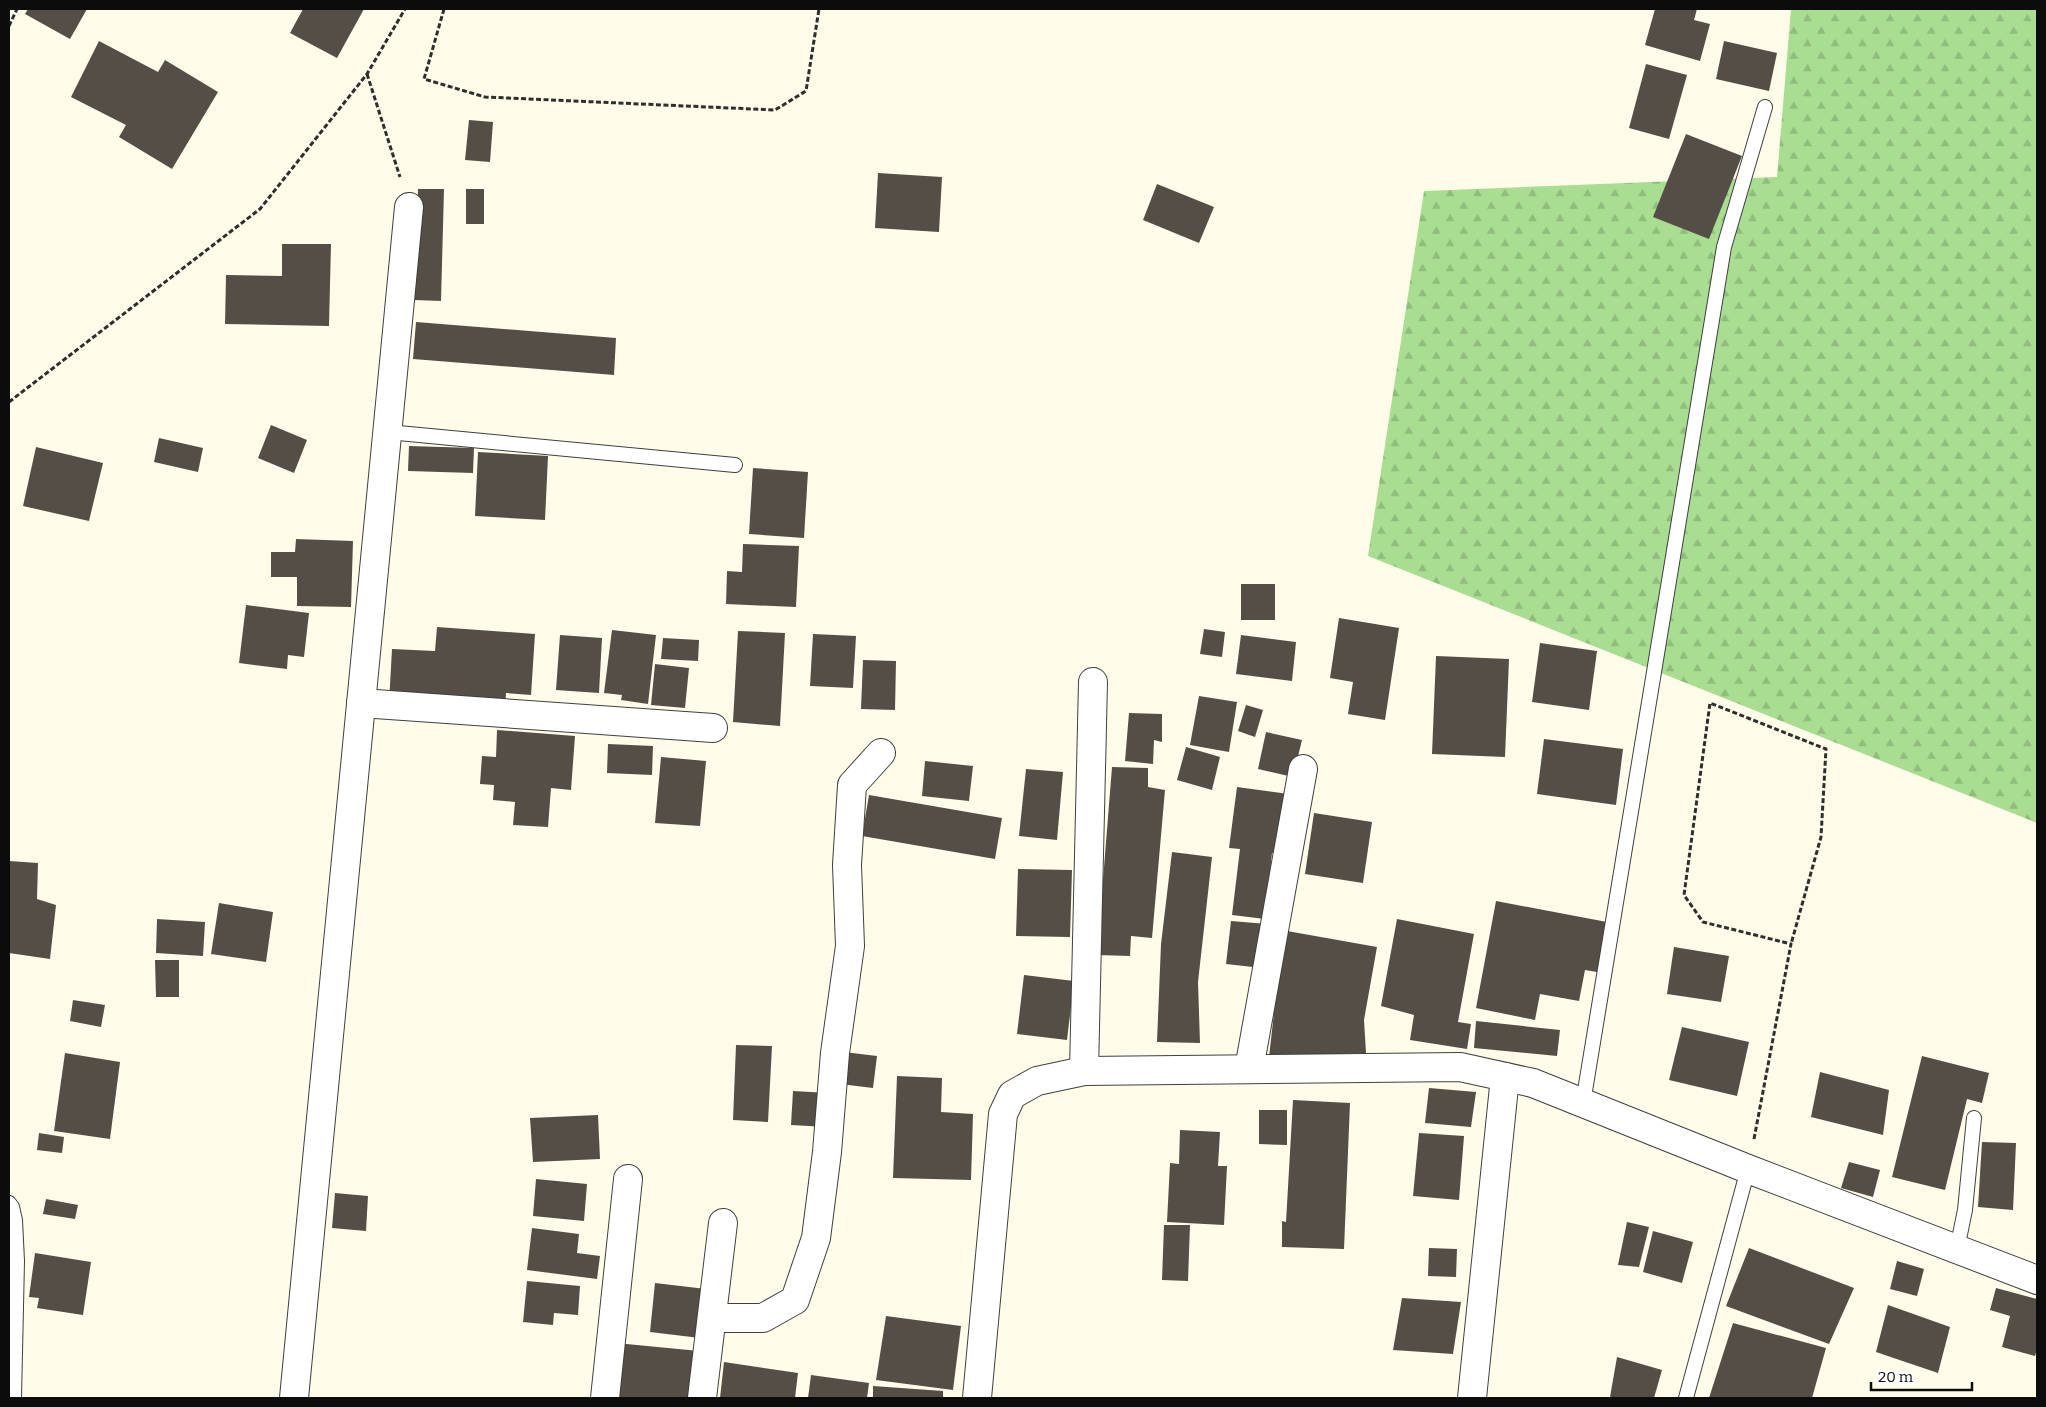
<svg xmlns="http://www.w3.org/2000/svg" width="2046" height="1407" font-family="Bitter,serif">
	<defs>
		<pattern id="forest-firs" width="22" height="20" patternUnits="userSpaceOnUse" patternTransform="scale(1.25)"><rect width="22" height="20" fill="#a9dd91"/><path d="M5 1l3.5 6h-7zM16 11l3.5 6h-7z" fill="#90bc7c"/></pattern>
	</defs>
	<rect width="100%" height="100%" fill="#fffdea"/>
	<polygon fill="url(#forest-firs)" points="1791,9 2037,9 2037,823 1368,556 1424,191 1777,177"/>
	<g fill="#554e47">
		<polygon points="28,9 87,9 70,39 25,14"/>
		<polygon points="303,9 364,9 337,58 290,33"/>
		<polygon points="1655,9 1697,9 1694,20 1710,24 1700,61 1645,45"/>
		<polygon points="99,41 158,72 165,60 218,92 172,169 119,137 126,125 71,97"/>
		<polygon points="1724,41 1777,53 1769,91 1716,79"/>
		<polygon points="1646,64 1687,75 1669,139 1629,128"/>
		<polygon points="469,120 493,122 490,162 465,160"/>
		<polygon points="1686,134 1742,156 1709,239 1653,217"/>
		<polygon points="878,173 942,177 939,232 875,228"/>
		<polygon points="1157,184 1214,207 1199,243 1143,220"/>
		<polygon points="418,189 444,189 441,301 414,300"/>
		<rect x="466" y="189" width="18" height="35"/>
		<polygon points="282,244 331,244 329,326 225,324 226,275 282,276"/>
		<polygon points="416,322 616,338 614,375 413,359"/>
		<polygon points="271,425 307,440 294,473 258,458"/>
		<polygon points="159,438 203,448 198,472 154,462"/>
		<polygon points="409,446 474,448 473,473 408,471"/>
		<polygon points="36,447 103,463 89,521 23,506"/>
		<polygon points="478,452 548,456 545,520 475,516"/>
		<polygon points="753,468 808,472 804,538 749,534"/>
		<polygon points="296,539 353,541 351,607 297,606 297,577 271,577 271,552 295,552"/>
		<polygon points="743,544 799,546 796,607 726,604 727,571 742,572"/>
		<rect x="1241" y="584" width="34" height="36"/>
		<polygon points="246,605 309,613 304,657 288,655 287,669 239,663"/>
		<polygon points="1339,618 1399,628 1385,720 1348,714 1353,682 1330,678"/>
		<polygon points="437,627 535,634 531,695 506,693 505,710 389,703 392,649 435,651"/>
		<polygon points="1204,629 1225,632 1222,657 1200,654"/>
		<polygon points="612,630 656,635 648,704 621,700 622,695 604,693"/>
		<polygon points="738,631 785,633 780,726 733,722"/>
		<polygon points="813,634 856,636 853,688 810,686"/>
		<polygon points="560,635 602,638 599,693 556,690"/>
		<polygon points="1241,635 1296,642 1292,681 1236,674"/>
		<polygon points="663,638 699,640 698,661 661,659"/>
		<polygon points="1540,643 1597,651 1589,710 1532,702"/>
		<polygon points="1436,656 1509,659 1505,757 1432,754"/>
		<polygon points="863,660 896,661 895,710 861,709"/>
		<polygon points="655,664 689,668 685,708 651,705"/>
		<polygon points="1199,696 1237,702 1229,752 1190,745"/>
		<polygon points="1246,705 1263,710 1255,737 1238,731"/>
		<polygon points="1129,713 1162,714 1162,742 1154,740 1153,764 1125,761"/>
		<polygon points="497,730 575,736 571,790 551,788 548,827 513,825 515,802 493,800 494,785 480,784 482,756 496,757"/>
		<polygon points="1266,732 1302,740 1293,777 1258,769"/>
		<polygon points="1544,739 1623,749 1616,805 1537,794"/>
		<polygon points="608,744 653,746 652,775 607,773"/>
		<polygon points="1186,747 1220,757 1212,790 1177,780"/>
		<polygon points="661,757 706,761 700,826 655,823"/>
		<polygon points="925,761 973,766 969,801 922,796"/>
		<polygon points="1112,767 1148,768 1148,787 1165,790 1152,938 1131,936 1130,956 1097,955"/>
		<polygon points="1026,769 1063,772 1057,840 1019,836"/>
		<polygon points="1237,787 1289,794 1282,855 1272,853 1265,919 1232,915 1240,849 1229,848"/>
		<polygon points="869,795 1002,818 995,859 862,836"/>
		<polygon points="1314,813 1372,822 1363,883 1305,874"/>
		<polygon points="1172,852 1212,857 1198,982 1200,1043 1157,1042 1161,944"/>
		<polygon points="9,861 38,863 37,899 56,905 50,959 9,953"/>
		<polygon points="1018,869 1072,870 1070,937 1016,936"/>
		<polygon points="1496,901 1607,922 1597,972 1585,970 1579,1001 1540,994 1535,1020 1476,1008"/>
		<polygon points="219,903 273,912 266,962 211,954"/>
		<polygon points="157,919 205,922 203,956 156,953"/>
		<polygon points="1397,919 1474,934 1458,1022 1471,1024 1467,1049 1410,1040 1414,1015 1381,1006"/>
		<polygon points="1231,921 1267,924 1262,968 1226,964"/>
		<polygon points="1287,931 1377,947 1364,1020 1366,1053 1269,1057 1275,1004"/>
		<polygon points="1674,947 1729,956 1721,1002 1667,994"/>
		<polygon points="155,960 179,960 179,997 156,997"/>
		<polygon points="1024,975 1074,981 1067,1040 1017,1034"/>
		<polygon points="73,1000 105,1005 101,1027 70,1021"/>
		<polygon points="1476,1021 1560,1030 1557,1056 1474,1048"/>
		<polygon points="1682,1027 1749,1042 1737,1096 1669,1080"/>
		<polygon points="736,1045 772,1046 768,1122 733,1120"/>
		<polygon points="844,1052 877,1056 873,1088 840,1084"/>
		<polygon points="65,1053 120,1062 110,1139 54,1131"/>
		<polygon points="1922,1056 1989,1073 1982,1103 1967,1099 1945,1190 1892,1177"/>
		<polygon points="1820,1072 1889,1090 1883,1135 1811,1117"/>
		<polygon points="897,1076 942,1078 941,1112 973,1114 971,1180 893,1178"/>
		<polygon points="1429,1088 1476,1092 1471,1127 1425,1123"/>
		<polygon points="793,1091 829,1093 827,1127 791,1125"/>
		<polygon points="1293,1100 1350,1103 1344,1249 1282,1247 1282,1221 1286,1222"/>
		<polygon points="1259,1110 1287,1110 1287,1145 1259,1144"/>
		<polygon points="598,1115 600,1159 533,1162 530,1118"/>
		<polygon points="1180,1130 1220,1132 1218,1166 1227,1166 1224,1225 1167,1222 1170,1163 1179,1164"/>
		<polygon points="39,1133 64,1137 62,1153 37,1150"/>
		<polygon points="1419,1133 1464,1136 1459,1200 1413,1196"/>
		<polygon points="1982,1142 2016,1143 2013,1210 1978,1207"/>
		<polygon points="1849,1162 1880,1170 1873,1197 1841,1188"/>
		<polygon points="536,1179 587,1184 584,1221 533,1216"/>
		<polygon points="335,1193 368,1196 366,1231 332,1228"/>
		<polygon points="46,1199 78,1205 75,1219 43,1214"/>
		<polygon points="1627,1222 1649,1227 1639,1267 1618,1265"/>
		<polygon points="1164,1225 1190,1225 1188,1281 1162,1280"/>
		<polygon points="532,1228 579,1234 577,1253 600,1256 597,1279 527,1270"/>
		<polygon points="1653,1231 1693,1242 1682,1283 1643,1272"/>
		<polygon points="1429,1248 1457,1249 1456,1277 1428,1276"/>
		<polygon points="1749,1248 1854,1288 1829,1344 1726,1306"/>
		<polygon points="35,1253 91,1262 83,1315 37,1308 39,1298 29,1297"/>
		<polygon points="1897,1261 1924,1269 1917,1296 1890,1289"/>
		<polygon points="527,1281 580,1286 578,1315 554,1313 553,1325 523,1322"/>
		<polygon points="655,1283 706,1289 700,1338 650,1332"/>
		<polygon points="1996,1288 2037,1299 2037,1349 2035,1356 2002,1347 2010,1316 1990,1310"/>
		<polygon points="1402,1298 1461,1302 1453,1354 1393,1350"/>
		<polygon points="1888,1305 1950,1327 1938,1373 1876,1352"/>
		<polygon points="886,1316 961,1326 953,1390 876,1380"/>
		<polygon points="1733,1323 1826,1348 1812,1398 1709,1398"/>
		<polygon points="616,1343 699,1351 695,1398 611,1398"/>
		<polygon points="1617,1357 1662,1370 1654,1398 1610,1397"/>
		<polygon points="724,1362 798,1373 795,1398 720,1398"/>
		<polygon points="811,1375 869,1383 867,1398 808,1398"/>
		<polygon points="873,1386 943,1391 943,1398 873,1398"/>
	</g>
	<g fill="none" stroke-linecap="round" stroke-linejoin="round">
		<defs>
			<g id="service">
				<polyline points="388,432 735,465"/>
				<polyline points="1583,1103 1724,247 1765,107"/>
				<polyline points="9,1203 12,1207 15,1220 17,1261 14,1398"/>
				<polyline points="1957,1249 1965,1210 1974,1118"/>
				<polyline points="1686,1398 1748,1169"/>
			</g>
			<g id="minor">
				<polyline points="361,703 713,728"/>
				<polyline points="1249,1069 1303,769"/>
				<polyline points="1084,1071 1093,682"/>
				<polyline points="712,1318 763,1318 795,1300 816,1238 827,1152 835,1053 850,946 847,865 852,785 881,753"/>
				<polyline points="294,1398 409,207"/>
				<polyline points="605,1398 628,1179"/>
				<polyline points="702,1398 723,1223"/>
				<polyline points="977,1398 1003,1114 1012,1095 1037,1081 1084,1071 1460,1067 1533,1083 1748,1169 2037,1280"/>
				<polyline points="1472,1398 1505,1077"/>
			</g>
		</defs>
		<use href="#service" stroke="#3f3f3f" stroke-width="16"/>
		<use href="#minor" stroke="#3f3f3f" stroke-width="30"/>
		<g stroke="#2e2e2e" stroke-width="3" stroke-dasharray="5 2.5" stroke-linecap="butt">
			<polyline points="444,9 424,79 485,97 775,110 806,91 819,9"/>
			<polyline points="9,26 17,9"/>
			<polyline points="367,74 400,177"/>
			<polyline points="9,402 260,209 367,74 405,9"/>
			<polyline points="1754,1139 1791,944 1703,922 1684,895 1710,703 1826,749 1821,837 1791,944"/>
		</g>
		<use href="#service" stroke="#fff" stroke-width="14"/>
		<use href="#minor" stroke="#fff" stroke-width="28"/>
	</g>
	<rect width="2046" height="1407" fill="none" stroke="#0c0c0c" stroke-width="20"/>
	<path d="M1871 1382v8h101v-8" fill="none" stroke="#0c0c0c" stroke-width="2.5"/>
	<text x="1878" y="1382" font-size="15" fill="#0c0c0c" stroke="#ffffff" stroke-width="4" paint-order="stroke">20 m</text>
</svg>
